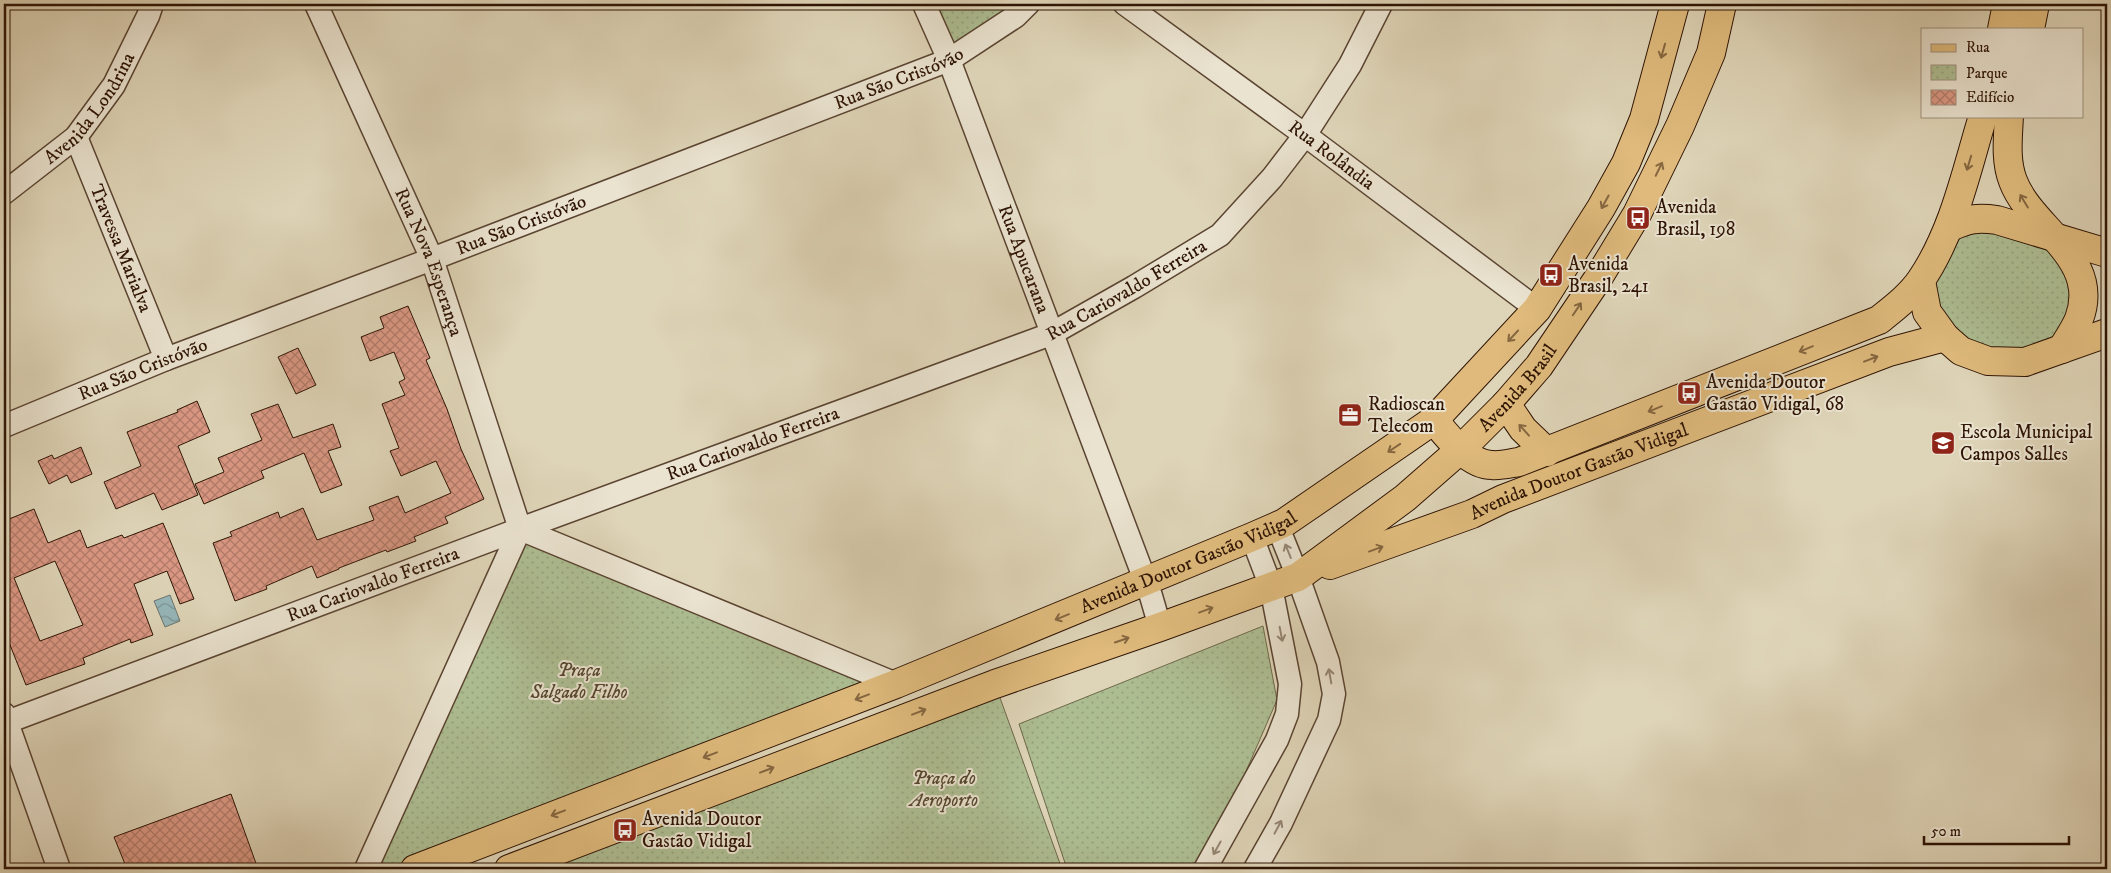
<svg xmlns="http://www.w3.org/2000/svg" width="2111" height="873" font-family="'IM FELL DW Pica',serif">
	<defs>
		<pattern id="park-dots" width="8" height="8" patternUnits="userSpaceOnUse" patternTransform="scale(1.25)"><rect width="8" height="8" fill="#adbd92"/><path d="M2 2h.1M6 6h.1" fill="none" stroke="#95a27c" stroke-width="1.8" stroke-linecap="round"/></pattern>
		<pattern id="water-waves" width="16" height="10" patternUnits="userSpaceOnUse" patternTransform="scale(1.25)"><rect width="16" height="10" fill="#96b6b8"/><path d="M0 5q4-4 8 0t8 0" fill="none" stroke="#7b9393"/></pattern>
		<pattern id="building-cross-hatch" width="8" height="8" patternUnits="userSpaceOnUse" patternTransform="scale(1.25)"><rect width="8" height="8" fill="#db9884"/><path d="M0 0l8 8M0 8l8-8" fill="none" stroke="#b27b6a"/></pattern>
	</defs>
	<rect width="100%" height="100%" fill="#ded4b7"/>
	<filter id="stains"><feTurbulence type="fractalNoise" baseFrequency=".004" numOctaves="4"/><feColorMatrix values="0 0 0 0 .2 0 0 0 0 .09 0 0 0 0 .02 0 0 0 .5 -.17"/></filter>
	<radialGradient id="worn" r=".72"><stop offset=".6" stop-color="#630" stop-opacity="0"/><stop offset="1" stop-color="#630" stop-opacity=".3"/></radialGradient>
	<g fill="url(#park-dots)" stroke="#6e684b">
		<polygon points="926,4 1028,4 951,59"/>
		<polygon points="1997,220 2077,266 2062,349 1988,361 1927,312 1950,227"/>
		<polygon points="520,529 896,684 417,869 366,869"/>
		<polygon points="1263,626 1277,700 1237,792 1194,869 1067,869 1019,724"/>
		<polygon points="995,684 1062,869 547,869"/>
	</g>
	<polygon fill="url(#water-waves)" stroke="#6c7570" points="170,595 180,621 165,627 154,601"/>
	<g fill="url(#building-cross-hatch)" stroke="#2e1404" fill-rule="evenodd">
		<polygon points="408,306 430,358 426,360 447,409 461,449 484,499 445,517 448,523 414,537 416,541 387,552 386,550 339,568 339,569 317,578 312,566 266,586 267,589 235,601 213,543 232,536 230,532 278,512 280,518 303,508 317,540 374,520 369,507 398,496 405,513 451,493 436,461 401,476 390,451 399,448 382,404 405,395 399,382 405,379 394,352 370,361 361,337 384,328 380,317"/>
		<polygon points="298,348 316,385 296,394 278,357"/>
		<polygon points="197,401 210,432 178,446 198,495 162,510 154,493 116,509 104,482 141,466 127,432 178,412 177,410"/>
		<polygon points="278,404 293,438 333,424 341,447 328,451 342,485 321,493 304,453 261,471 264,478 204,504 195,484 224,472 218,458 262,440 251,414"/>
		<polygon points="81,447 92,474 71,483 67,475 49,484 38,461 52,455 54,459"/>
		<path d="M34 509 48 543 80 530 87 548 122 535 124 538 163 523 194 599 180 604 167 571 134 584 153 635 131 643 130 639 83 658 85 664 26 685 4 630V521ZM55 561 83 625 40 641 14 578Z"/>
		<polygon points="231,794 258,869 127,869 114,837"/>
	</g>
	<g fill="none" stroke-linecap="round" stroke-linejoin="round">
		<defs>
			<g id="minor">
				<path id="s1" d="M316 4 432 259 520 529"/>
				<path id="s2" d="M924 4 949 60 1151 596 1160 627"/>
				<path id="s3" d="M1125 4 1305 135 1537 309"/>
				<path id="s4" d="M76 137 166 359"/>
				<path id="s5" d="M4 193 76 137 114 85 148 16 152 4"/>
				<path id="s6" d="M4 426 166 359 432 259 949 60 1016 16 1028 4"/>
				<polyline points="520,529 896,684"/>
				<polyline points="4,714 59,869"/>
				<path id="s7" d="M7 722 520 529 1051 334 1134 287 1220 235 1272 178 1305 135 1350 65 1381 4"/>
				<polyline points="366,869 520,529"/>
				<polyline points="1205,869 1277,740 1287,714 1290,684 1271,587 1252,537"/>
				<polyline points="1255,869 1281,823 1329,720 1334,694 1328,662 1298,577 1277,525"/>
			</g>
			<g id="major">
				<polyline points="2002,29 2007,4"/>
				<polyline points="2030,29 2035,4"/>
				<path d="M2009 116C2008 137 2005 161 2013 181 2031 229 2102 258 2079 319 2075 329 2068 339 2062 349"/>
				<path d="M1950 227C1968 219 1977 217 1997 220L2107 253"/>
				<polyline points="1921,281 1927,312 1945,337 1961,351 1988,361 2025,362 2107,333"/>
				<polyline points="1506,404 1523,429 1547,452"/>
				<path d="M1434 420C1448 437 1469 465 1492 465 1501 466 1511 463 1519 462L1879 320C1894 308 1910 296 1921 280 1954 231 1966 172 1983 116"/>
				<path id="s8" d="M1330 565 1472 514 1503 499 1889 352 1945 337"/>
				<path id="s9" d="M415 869 896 684 1252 537 1284 523 1434 420 1537 309 1601 208 1626 163 1644 119 1675 4"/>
				<path id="s10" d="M509 869 995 684 1160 627 1298 577 1405 498 1461 449 1506 404 1539 366 1597 280 1637 214 1680 126 1711 53 1722 4"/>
			</g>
		</defs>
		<use href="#minor" stroke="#5a4431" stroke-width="25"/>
		<use href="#major" stroke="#2e1404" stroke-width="30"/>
		<use href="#minor" stroke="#eae3d0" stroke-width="22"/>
		<use href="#major" stroke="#dfba7c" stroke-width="28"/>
	</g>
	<defs><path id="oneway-shaft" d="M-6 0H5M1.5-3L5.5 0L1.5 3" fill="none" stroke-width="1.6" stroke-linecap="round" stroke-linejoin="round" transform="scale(1.25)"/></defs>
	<g stroke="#866740">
		<use href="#oneway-shaft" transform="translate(1663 51) rotate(106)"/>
		<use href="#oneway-shaft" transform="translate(1969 163) rotate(107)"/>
		<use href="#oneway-shaft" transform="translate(1659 169) rotate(-64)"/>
		<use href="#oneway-shaft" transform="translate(2024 201) rotate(-121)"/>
		<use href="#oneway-shaft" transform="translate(1605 202) rotate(119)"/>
		<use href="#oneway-shaft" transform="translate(1577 309) rotate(-56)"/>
		<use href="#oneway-shaft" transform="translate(1513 336) rotate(133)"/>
		<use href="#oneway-shaft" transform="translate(1806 349) rotate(158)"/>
		<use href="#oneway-shaft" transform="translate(1871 359) rotate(-21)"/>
		<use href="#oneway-shaft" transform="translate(1655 409) rotate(158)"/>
		<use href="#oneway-shaft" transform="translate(1524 430) rotate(-132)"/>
		<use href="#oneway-shaft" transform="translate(1394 448) rotate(146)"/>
		<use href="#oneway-shaft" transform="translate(1376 549) rotate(-20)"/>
		<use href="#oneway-shaft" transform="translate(1206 610) rotate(-20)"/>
		<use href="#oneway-shaft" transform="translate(1062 617) rotate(158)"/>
		<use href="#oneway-shaft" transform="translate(1122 640) rotate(-19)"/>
		<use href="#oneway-shaft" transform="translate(862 697) rotate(159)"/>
		<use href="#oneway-shaft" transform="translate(919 712) rotate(-21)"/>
		<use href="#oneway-shaft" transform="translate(710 755) rotate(159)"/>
		<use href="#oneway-shaft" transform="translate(767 770) rotate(-21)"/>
		<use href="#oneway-shaft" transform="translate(558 813) rotate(159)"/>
	</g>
	<g stroke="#958674">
		<use href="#oneway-shaft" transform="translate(1288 551) rotate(-112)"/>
		<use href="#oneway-shaft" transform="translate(1281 634) rotate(79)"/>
		<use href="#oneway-shaft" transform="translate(1330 676) rotate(-100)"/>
		<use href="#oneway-shaft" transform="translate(1278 827) rotate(-62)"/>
		<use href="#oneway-shaft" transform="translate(1217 848) rotate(119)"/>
	</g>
	<defs>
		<symbol id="bus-square" viewBox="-11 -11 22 22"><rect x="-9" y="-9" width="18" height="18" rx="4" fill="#8f2418" stroke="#eae3d0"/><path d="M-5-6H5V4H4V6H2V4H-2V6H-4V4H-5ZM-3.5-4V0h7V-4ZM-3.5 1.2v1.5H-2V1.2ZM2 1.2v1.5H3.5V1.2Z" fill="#fff"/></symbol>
		<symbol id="office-square" viewBox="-11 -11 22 22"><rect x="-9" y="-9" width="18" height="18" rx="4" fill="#8f2418" stroke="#eae3d0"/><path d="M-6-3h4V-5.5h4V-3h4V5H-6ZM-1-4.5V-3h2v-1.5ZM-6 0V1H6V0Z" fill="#fff"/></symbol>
		<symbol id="school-square" viewBox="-11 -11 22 22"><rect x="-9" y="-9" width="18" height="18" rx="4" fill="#8f2418" stroke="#eae3d0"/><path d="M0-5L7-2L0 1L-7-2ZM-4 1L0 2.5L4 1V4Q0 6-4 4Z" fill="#fff"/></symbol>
	</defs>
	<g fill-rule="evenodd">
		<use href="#bus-square" x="1624" y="204" width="28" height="28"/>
		<use href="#bus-square" x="1537" y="261" width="28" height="28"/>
		<use href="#bus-square" x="1675" y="379" width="28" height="28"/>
		<use href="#office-square" x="1336" y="401" width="28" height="28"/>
		<use href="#school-square" x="1929" y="429" width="28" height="28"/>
		<use href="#bus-square" x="611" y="816" width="28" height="28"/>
	</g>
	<g text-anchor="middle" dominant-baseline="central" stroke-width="4" stroke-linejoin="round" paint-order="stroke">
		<g font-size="19" fill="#2e1404" stroke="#eae3d0">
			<text stroke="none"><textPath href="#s6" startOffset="960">Rua São Cristóvão</textPath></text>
			<text stroke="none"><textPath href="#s5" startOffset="122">Avenida Londrina</textPath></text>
			<text stroke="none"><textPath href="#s3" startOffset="256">Rua Rolândia</textPath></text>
			<text stroke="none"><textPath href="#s6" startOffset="555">Rua São Cristóvão</textPath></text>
			<text stroke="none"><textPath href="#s4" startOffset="120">Travessa Marialva</textPath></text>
			<text stroke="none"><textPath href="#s2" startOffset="274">Rua Apucarana</textPath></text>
			<text stroke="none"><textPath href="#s1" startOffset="282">Rua Nova Esperança</textPath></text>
			<text stroke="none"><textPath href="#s7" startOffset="1201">Rua Cariovaldo Ferreira</textPath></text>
			<text stroke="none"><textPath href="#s6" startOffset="150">Rua São Cristóvão</textPath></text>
			<text stroke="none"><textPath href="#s10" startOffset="1132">Avenida Brasil</textPath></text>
			<text stroke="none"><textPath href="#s7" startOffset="796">Rua Cariovaldo Ferreira</textPath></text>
			<text stroke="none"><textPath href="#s8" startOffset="266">Avenida Doutor Gastão Vidigal</textPath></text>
			<text stroke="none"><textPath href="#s9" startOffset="832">Avenida Doutor Gastão Vidigal</textPath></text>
			<text stroke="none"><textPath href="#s7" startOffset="391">Rua Cariovaldo Ferreira</textPath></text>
		</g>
		<g font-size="19" fill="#2e1404" stroke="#eae3d0" text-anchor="start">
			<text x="1656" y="207">Avenida<tspan x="1656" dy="22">Brasil, 198</tspan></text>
			<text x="1568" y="264">Avenida<tspan x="1568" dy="22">Brasil, 241</tspan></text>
			<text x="1706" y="382">Avenida Doutor<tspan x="1706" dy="22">Gastão Vidigal, 68</tspan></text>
			<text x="1368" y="404">Radioscan<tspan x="1368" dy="22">Telecom</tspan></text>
			<text x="1960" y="432">Escola Municipal<tspan x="1960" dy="22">Campos Salles</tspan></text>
			<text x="642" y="819">Avenida Doutor<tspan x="642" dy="22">Gastão Vidigal</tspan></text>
		</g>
		<g font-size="19" font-style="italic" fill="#54472f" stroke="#eae3d0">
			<text x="579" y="670">Praça<tspan x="579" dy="22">Salgado Filho</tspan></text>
			<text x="944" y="778">Praça do<tspan x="944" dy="22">Aeroporto</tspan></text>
		</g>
	</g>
	<rect width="2111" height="873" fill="none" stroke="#ded4b7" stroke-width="20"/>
	<rect x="5" y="5" width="2101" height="863" fill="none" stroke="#2e1404" stroke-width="2.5"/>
	<rect x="10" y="10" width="2091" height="853" fill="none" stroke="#2e1404"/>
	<rect x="1921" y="28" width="162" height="90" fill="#eae3d0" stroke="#9f907e"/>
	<rect x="1931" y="44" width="25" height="8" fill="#dfba7c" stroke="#9f907e"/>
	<text x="1966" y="52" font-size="15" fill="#2e1404">Rua</text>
	<rect x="1931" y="65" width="25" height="15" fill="url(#park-dots)" stroke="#9f907e"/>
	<text x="1966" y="78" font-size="15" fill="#2e1404">Parque</text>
	<rect x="1931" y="90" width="25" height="15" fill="url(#building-cross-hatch)" stroke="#9f907e"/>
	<text x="1966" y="102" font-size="15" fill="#2e1404">Edifício</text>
	<path d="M1924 836v8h145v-8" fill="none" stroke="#2e1404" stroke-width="2.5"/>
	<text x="1931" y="836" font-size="15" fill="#2e1404" stroke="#eae3d0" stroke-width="4" paint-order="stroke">50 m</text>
	<rect width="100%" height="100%" filter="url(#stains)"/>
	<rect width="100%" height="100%" fill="url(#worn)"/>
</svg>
